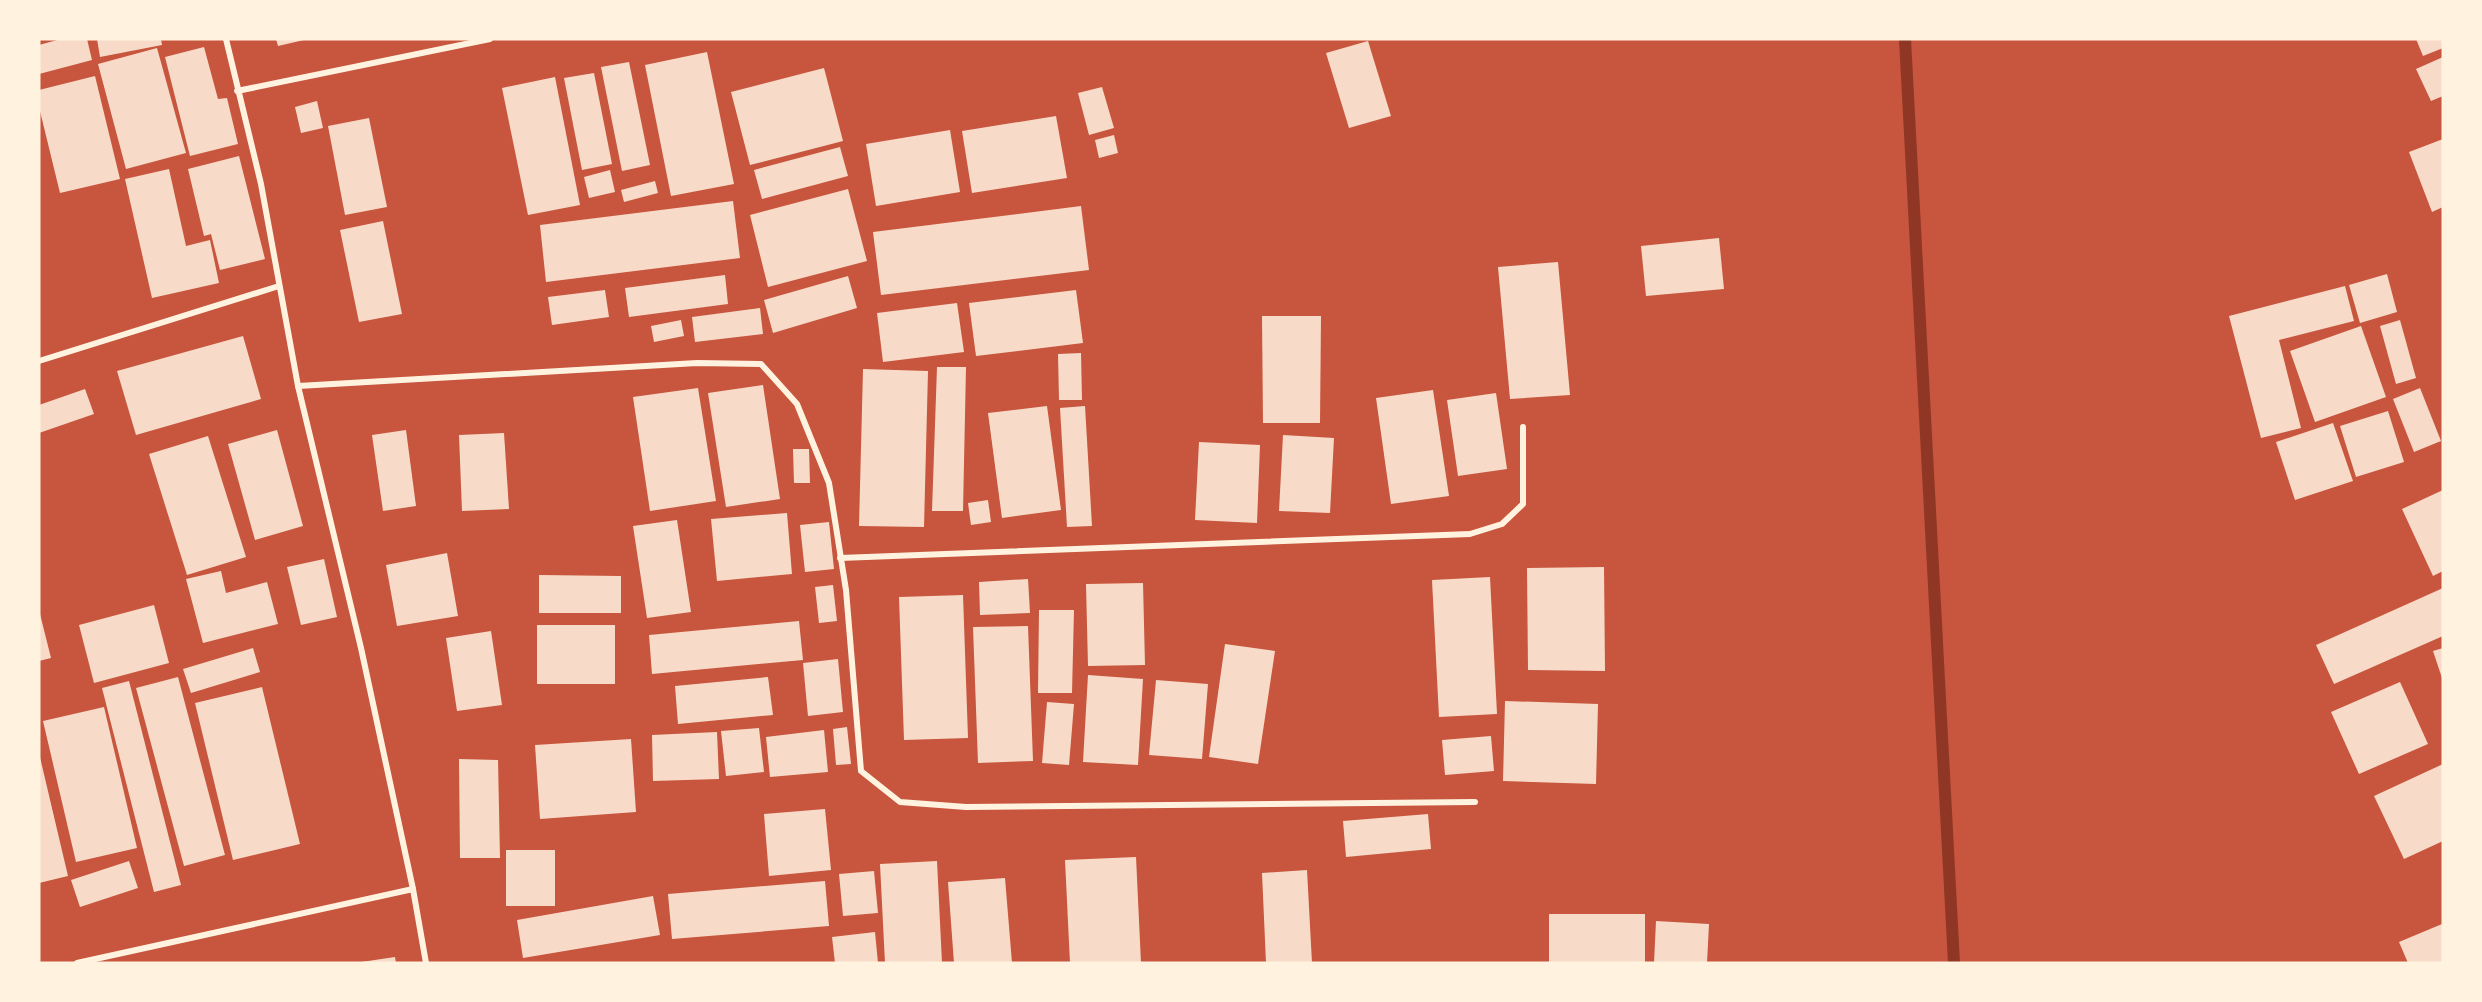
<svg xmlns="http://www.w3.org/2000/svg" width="2482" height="1002" font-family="'Titillium Web',sans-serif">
	<rect width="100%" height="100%" fill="#c8553d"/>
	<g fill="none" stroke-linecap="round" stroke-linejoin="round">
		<polyline stroke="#8f3625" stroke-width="12" points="1905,39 1954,963"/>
	</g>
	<g fill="#f7dbc8">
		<polygon points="61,39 87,39 92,60 39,74 39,45"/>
		<polygon points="97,39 161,39 162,45 100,57"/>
		<polygon points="276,39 304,39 304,40 278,46"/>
		<polygon points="2416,39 2443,39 2443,48 2423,56"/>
		<polygon points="1368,41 1391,116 1349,128 1326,53"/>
		<polygon points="204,47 218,99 227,98 238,144 190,156 165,57"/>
		<polygon points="157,48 186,153 126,169 98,64"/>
		<polygon points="707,52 734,184 671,196 645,65"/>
		<polygon points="2443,57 2443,96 2431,101 2416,69"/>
		<polygon points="629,62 650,165 622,171 601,67"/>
		<polygon points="824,68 843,141 750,165 731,92"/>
		<polygon points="594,73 612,164 582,170 564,78"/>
		<polygon points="95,76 120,179 60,193 39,107 39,90"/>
		<polygon points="555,77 580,205 528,215 502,88"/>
		<polygon points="1102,87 1114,128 1089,135 1078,93"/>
		<polygon points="317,101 323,128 301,133 295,107"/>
		<polygon points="1056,116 1067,178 972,193 962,131"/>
		<polygon points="369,118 387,207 345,215 328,126"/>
		<polygon points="950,130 960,192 876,206 866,144"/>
		<polygon points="1114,135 1118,153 1099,158 1095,140"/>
		<polygon points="2443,139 2443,207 2432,212 2409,152"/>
		<polygon points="840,147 848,176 762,199 754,170"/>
		<polygon points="239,156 265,259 220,270 211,234 204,236 188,169"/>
		<polygon points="169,169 186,246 210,240 219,283 152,298 125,179"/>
		<polygon points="610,170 615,192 589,198 584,177"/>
		<polygon points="655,181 658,193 624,202 621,190"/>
		<polygon points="848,189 867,261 768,287 750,215"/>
		<polygon points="733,201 740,258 546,282 540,225"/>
		<polygon points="1081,206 1089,270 881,295 873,232"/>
		<polygon points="383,221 402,314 359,322 340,230"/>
		<polygon points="1719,238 1724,289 1646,296 1641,246"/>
		<polygon points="1558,262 1570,395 1510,399 1498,267"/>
		<polygon points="2387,274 2397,312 2360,323 2349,285"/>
		<polygon points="725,275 728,304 629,317 625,288"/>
		<polygon points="848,276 857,308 773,333 764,300"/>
		<polygon points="2345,286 2354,321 2279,340 2301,428 2261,438 2229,316"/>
		<polygon points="605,290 609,317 552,325 548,297"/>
		<polygon points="1076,290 1083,343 976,356 969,303"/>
		<polygon points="957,303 964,352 883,362 877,313"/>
		<polygon points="760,308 763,334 695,342 692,317"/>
		<polygon points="1262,316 1321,316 1320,423 1263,423"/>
		<polygon points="681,320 684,336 654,342 651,326"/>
		<polygon points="2400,320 2416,378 2396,384 2380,326"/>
		<polygon points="2361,326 2386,397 2315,422 2290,351"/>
		<polygon points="243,336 261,399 136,435 117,371"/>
		<polygon points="1081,353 1082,400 1059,400 1058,354"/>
		<polygon points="937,367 966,367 963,511 932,511"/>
		<polygon points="863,369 928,371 924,527 859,526"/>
		<polygon points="763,385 780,499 726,507 708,393"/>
		<polygon points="698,388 716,501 650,511 633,397"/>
		<polygon points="2420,388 2441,441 2414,452 2393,399"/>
		<polygon points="85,389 94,414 39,433 39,405"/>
		<polygon points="1433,390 1449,496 1391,504 1376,398"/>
		<polygon points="1496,393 1507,469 1458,476 1447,400"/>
		<polygon points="1047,406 1061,510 1002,518 988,413"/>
		<polygon points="1085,406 1092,526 1067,527 1060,408"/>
		<polygon points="2388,411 2404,462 2356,477 2340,426"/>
		<polygon points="2333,423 2353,481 2295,500 2276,442"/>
		<polygon points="277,430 303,526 255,540 228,444"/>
		<polygon points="406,430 416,506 383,511 372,435"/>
		<polygon points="504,433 509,509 462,511 459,435"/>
		<polygon points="1283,435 1334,438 1330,513 1279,511"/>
		<polygon points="208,436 246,557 187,575 149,454"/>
		<polygon points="1199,442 1260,445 1257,523 1195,520"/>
		<polygon points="793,449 809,449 810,483 794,483"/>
		<polygon points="2443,490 2443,571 2433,576 2402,509"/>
		<polygon points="988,500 991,522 971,525 968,503"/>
		<polygon points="787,513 792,574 717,581 711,519"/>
		<polygon points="677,520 691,612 647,618 633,526"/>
		<polygon points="829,522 834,569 805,572 800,525"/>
		<polygon points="447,553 458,616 397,626 386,565"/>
		<polygon points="324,559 337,617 301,625 287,567"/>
		<polygon points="1604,567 1605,671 1528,670 1527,568"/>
		<polygon points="221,571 226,593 267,582 278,624 203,643 186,579"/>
		<polygon points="539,575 621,576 621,613 539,613"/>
		<polygon points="1490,577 1497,714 1439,717 1432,580"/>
		<polygon points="1028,579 1030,613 980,615 979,582"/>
		<polygon points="1143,583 1145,665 1088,666 1086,584"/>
		<polygon points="833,585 837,621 819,623 815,587"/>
		<polygon points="2443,588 2443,636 2334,684 2316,645"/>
		<polygon points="963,595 968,738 904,740 899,597"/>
		<polygon points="154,605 169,663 94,683 79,625"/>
		<polygon points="39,610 51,658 39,661"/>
		<polygon points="1039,610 1074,610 1072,693 1038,693"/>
		<polygon points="799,621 803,660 652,674 649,635"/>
		<rect x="537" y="625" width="78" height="59"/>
		<polygon points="1028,626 1033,761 978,763 973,627"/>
		<polygon points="491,631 502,705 457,711 446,638"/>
		<polygon points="1225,644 1275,651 1258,764 1209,757"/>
		<polygon points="253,648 260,672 191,693 183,669"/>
		<polygon points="2443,648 2443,681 2433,651"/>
		<polygon points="838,659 843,712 808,716 803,663"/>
		<polygon points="1088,675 1143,679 1138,765 1083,762"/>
		<polygon points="178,677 225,855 184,866 136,688"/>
		<polygon points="768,677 773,715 678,724 675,686"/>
		<polygon points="1156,680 1208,684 1202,759 1149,755"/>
		<polygon points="129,681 181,885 154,892 102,688"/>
		<polygon points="2400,682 2428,744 2359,774 2331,712"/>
		<polygon points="262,687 300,844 233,860 195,703"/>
		<polygon points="1505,701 1598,704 1596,784 1503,781"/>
		<polygon points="1047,702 1074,704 1069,765 1042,763"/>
		<polygon points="104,707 137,848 76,862 43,721"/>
		<polygon points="847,727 851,764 836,765 833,729"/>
		<polygon points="759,728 764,772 726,776 721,731"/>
		<polygon points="824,730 828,772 770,777 766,737"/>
		<polygon points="717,732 719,779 653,781 652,735"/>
		<polygon points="1491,736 1494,771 1445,775 1442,740"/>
		<polygon points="631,739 636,812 540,819 535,745"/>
		<polygon points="39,753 68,876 39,883"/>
		<polygon points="459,759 498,760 500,858 460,858"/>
		<polygon points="2443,764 2443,841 2404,859 2374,796"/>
		<polygon points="825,809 831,870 769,876 764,814"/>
		<polygon points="1428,814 1431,849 1346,857 1343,821"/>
		<rect x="506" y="850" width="49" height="56"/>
		<polygon points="1136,857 1141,963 1070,963 1065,860"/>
		<polygon points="129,861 138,888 80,907 71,880"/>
		<polygon points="937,861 942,963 885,963 880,864"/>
		<polygon points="1307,870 1312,963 1266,963 1262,873"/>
		<polygon points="874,871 878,913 843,916 839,874"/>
		<polygon points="1005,878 1012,963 954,963 948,882"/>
		<polygon points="825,881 829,926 672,939 668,894"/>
		<polygon points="653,896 660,935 523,958 517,920"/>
		<rect x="1549" y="914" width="96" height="49"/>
		<polygon points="1656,921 1709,924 1707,963 1654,963"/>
		<polygon points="2442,924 2443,963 2408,963 2399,942"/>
		<polygon points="875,932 878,963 835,963 832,937"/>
		<polygon points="395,957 396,963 361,963 361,962"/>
	</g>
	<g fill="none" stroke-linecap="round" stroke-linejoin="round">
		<g stroke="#fff3e0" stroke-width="6">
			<polyline points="226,39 261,184 298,386 361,648 413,889 426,963"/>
			<polyline points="237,91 490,39"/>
			<polyline points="39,361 279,286"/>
			<polyline points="298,386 697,363 761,364 797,404 829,483 846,590 861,771 900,802 966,807 1475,802"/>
			<polyline points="840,558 1470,534 1502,524 1523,504 1523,427"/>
			<polyline points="77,963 413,889"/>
		</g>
	</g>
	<rect width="2482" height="1002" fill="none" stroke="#fff3e0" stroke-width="81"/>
</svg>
